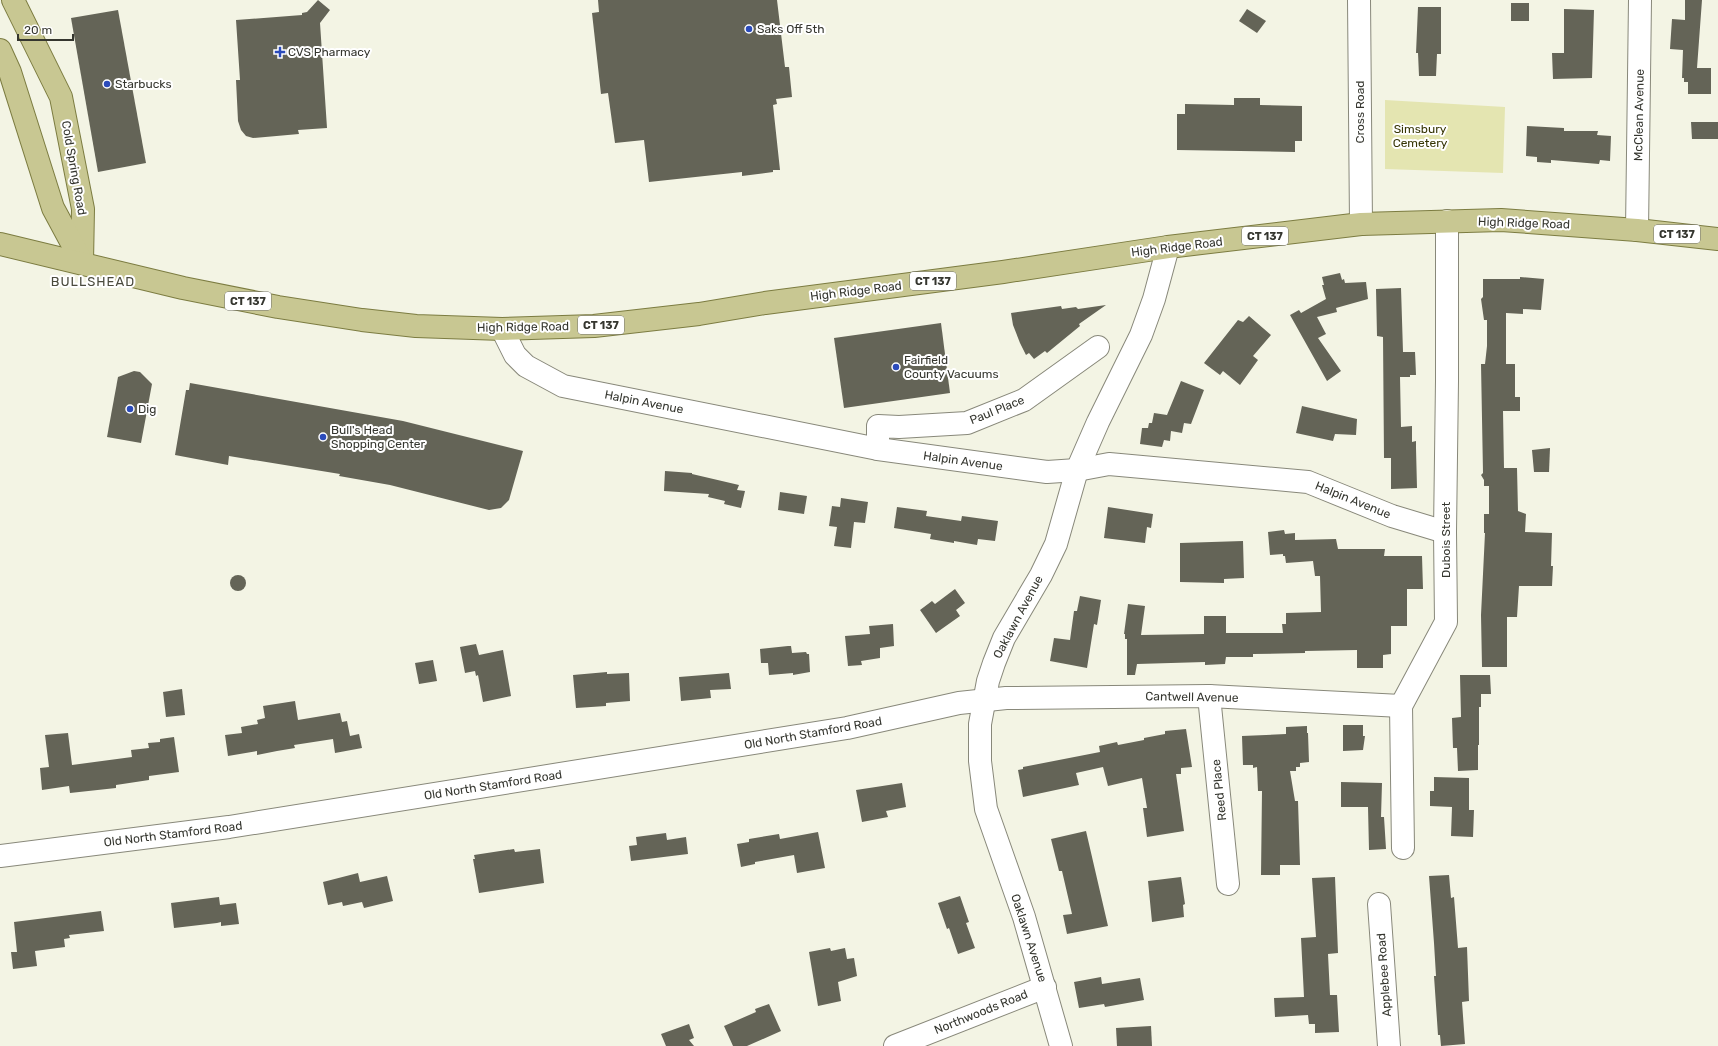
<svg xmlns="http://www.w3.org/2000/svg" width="1718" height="1046" font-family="Rubik,sans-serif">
	<rect width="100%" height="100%" fill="#f3f4e4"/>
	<polygon fill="#e4e5b1" points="1385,100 1505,107 1503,173 1385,169"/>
	<g fill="#646457">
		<polygon points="318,0 330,10 320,23 327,128 298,130 299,134 253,138 246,136 241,130 238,121 236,80 240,80 236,20 302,15 302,13 307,12"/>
		<polygon points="598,0 777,0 785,67 789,67 792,97 776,99 777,104 773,105 780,170 773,170 773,172 742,176 742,172 649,182 644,140 615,143 608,93 601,94 592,13 599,12"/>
		<polygon points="1685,0 1702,0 1697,68 1711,68 1711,94 1688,94 1688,82 1684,82 1684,78 1682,78 1683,50 1670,49 1672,19 1685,20"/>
		<rect x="1511" y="3" width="18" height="18"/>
		<polygon points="1418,7 1441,7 1441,54 1437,54 1436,76 1419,76 1418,53 1416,53"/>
		<polygon points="1247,9 1266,21 1257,33 1239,21"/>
		<polygon points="1564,9 1594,10 1592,78 1553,79 1552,53 1564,53"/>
		<polygon points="118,10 146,163 98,172 71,18"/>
		<polygon points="1234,98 1260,98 1260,105 1302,106 1302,141 1295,141 1295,152 1177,150 1177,114 1185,114 1185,104 1234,105"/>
		<polygon points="1691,122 1718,122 1718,139 1692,139"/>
		<polygon points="1527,126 1564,128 1564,131 1598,131 1597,135 1611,136 1610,161 1600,160 1599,164 1551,160 1551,163 1537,162 1537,157 1526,156"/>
		<polygon points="1340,273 1342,280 1344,279 1345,283 1366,282 1368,299 1336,308 1337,312 1317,317 1326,334 1318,338 1341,371 1327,381 1290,315 1299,310 1301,313 1326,299 1322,285 1324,285 1322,277"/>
		<polygon points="1520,277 1544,279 1541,310 1523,309 1523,314 1506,313 1506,364 1515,364 1515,397 1520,397 1520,411 1503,411 1504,468 1517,468 1518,511 1526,514 1525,532 1552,533 1551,566 1553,566 1552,586 1519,586 1517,617 1507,617 1507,667 1482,667 1481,615 1485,533 1484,533 1484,514 1489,514 1489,486 1484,486 1484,480 1481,475 1483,473 1481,364 1485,364 1487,346 1487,320 1484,320 1481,299 1483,297 1483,279 1520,279"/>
		<polygon points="1401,288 1403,352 1415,352 1416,375 1410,375 1410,377 1400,377 1401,427 1412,426 1412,442 1416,441 1416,448 1417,488 1391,489 1391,458 1384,458 1383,337 1377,336 1376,289"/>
		<polygon points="1106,305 1079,324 1080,326 1047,353 1045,351 1034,359 1029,353 1026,355 1020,343 1013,325 1011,313 1061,306 1062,309 1076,307 1078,309"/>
		<polygon points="1249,316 1271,335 1253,356 1258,360 1240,385 1223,371 1220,375 1204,363 1238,320 1243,322"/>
		<polygon points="941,323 950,393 844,408 834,338"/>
		<polygon points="134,371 140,372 152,384 141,443 107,437 118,377"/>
		<polygon points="1181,381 1204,390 1191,424 1184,423 1182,433 1171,431 1170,441 1164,440 1162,447 1140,444 1142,428 1148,428 1149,423 1152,423 1154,413 1167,415"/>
		<polygon points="190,383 403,421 523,451 509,500 501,508 489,510 390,485 339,476 340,474 229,456 228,465 175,455 186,390 189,390"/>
		<polygon points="1302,406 1357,419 1356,435 1335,434 1333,441 1296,433"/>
		<polygon points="1550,448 1549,472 1534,472 1532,450"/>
		<polygon points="665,471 692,473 692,474 739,485 737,490 745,491 741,508 724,504 725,501 708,497 709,494 664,491"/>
		<polygon points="780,492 807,496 804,514 778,510"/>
		<polygon points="841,498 868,502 865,523 854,522 851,548 834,546 837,527 829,526 832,506 840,507"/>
		<polygon points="897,507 927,511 926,516 961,521 962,516 998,521 995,541 978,539 977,545 954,541 954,543 930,539 931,534 894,528"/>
		<polygon points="1108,507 1153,514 1151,528 1147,527 1145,543 1104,538"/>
		<polygon points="1284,530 1285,534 1295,533 1295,540 1336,539 1338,549 1385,549 1384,556 1422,556 1423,589 1407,589 1407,626 1391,626 1391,654 1383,655 1383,668 1357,668 1357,650 1305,651 1305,653 1253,654 1253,657 1226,657 1225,664 1205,665 1205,662 1137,664 1135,675 1127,675 1127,639 1125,639 1125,634 1124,634 1128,604 1145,606 1141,635 1204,634 1204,616 1226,616 1226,633 1283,633 1282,624 1286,624 1286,613 1321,612 1320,576 1315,576 1313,561 1286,563 1285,556 1283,556 1283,554 1270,555 1268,532"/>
		<polygon points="1243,541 1244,578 1224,579 1224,583 1180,582 1180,543"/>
		<circle cx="238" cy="583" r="8"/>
		<polygon points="955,589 965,603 956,610 960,616 936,633 920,610 932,601 935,604"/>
		<polygon points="1080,596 1101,600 1097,625 1094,624 1087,668 1050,661 1054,638 1070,640 1074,611 1077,611"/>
		<polygon points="893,624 894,646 880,648 880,658 861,661 862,665 848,666 845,636 870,634 869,626"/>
		<polygon points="476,644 479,655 503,650 511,696 483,702 478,675 476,676 475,671 465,673 460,647"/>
		<polygon points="788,646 791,646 792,653 806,652 807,654 809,654 810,672 793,675 793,673 769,675 768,663 761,663 760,649"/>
		<polygon points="433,660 437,681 419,684 415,663"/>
		<polygon points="607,672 607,674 629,673 630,701 606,703 606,706 576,708 573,675"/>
		<polygon points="729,673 731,689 710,690 711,698 681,701 679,677"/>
		<polygon points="1460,675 1490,675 1491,694 1481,694 1481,707 1479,707 1479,745 1478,745 1478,770 1458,771 1457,748 1453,748 1452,718 1461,717"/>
		<polygon points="182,689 185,715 166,717 163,692"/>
		<polygon points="295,701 298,720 340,713 342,722 347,721 350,736 359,734 362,748 335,753 333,739 294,745 295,748 277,751 257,755 257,751 228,756 225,735 242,733 241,727 258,724 257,720 265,718 263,706"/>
		<polygon points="1343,725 1363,725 1363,736 1365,736 1363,750 1343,751"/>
		<polygon points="1307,726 1307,733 1308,733 1309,762 1300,763 1300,767 1296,767 1296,771 1290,771 1295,801 1298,801 1300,865 1280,865 1280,875 1261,875 1262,791 1258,791 1257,767 1253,768 1253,765 1243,765 1242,736 1286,734 1286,727"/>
		<polygon points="1186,729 1192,767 1181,768 1181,774 1176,774 1184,831 1147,837 1143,808 1147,808 1142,778 1108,786 1103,767 1076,773 1079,785 1023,797 1018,770 1023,769 1023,767 1100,752 1099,746 1117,742 1118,745 1144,740 1144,738 1165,734 1165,731"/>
		<polygon points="68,733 72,765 132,757 131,750 149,748 148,743 160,742 160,739 174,737 179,772 149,776 149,780 116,785 116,788 70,793 69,786 42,790 40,768 49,767 45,735"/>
		<polygon points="1434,777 1469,778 1469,810 1474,810 1473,837 1451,836 1452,807 1430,806 1430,791 1434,791"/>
		<polygon points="1341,782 1382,783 1381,817 1384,817 1386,849 1369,850 1368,807 1341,807"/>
		<polygon points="902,783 906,807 886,811 888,817 862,822 856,790"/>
		<polygon points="1086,831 1108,926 1067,934 1063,915 1072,914 1062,871 1059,871 1051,839"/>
		<polygon points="818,832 825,868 797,873 794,855 755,862 755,864 741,867 737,844 749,842 749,839 779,834 780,839"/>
		<polygon points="666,833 667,840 686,837 688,854 631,861 629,846 637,845 636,837"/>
		<polygon points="514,849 515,852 540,849 544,883 479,893 473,859 475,859 474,855"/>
		<polygon points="358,873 360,882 387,876 393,901 364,908 362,902 343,906 342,902 328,905 323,882"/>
		<polygon points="1449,875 1451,898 1454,897 1458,948 1467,947 1469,1001 1462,1002 1465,1044 1441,1046 1440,1035 1438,1035 1434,976 1436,976 1434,943 1429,876"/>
		<polygon points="1181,877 1185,904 1183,905 1184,917 1152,922 1148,881"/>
		<polygon points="1335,877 1338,953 1328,954 1330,995 1337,995 1339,1032 1315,1033 1315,1024 1309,1024 1308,1015 1275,1017 1274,998 1304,997 1301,938 1316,937 1312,878"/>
		<polygon points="960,896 969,922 966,923 975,948 958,954 949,928 947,929 938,903"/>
		<polygon points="219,897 220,905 236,903 239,924 221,926 221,922 217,923 174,928 171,903"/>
		<polygon points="101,911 104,931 69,935 70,938 64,939 65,947 35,951 37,966 13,969 11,952 17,952 14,922"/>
		<polygon points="830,948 831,951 845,948 847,959 854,958 857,976 838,982 841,1001 818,1006 809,952"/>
		<polygon points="1101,977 1102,984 1140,978 1144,1000 1105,1007 1104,1004 1079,1008 1074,982"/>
		<polygon points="769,1004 781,1031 747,1046 733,1046 724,1026 756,1012 755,1009"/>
		<polygon points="689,1024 694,1038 689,1040 694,1046 666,1046 661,1034"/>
		<polygon points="1151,1026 1152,1046 1117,1046 1116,1028"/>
	</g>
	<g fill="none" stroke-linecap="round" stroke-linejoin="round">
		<defs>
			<g id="minor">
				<polyline points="1359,0 1361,224"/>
				<polyline points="1637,230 1640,0"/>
				<polyline points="502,329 515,355 526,366 563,386 878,449 1047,472 1077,470 1109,464 1308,482 1392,516 1445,532"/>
				<polyline points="878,449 878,426 899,427 967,423 1024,400 1098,347"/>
				<polyline points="1209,696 1228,884"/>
				<polyline points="1403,848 1401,706 1446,622 1445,532 1447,381 1447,221"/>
				<polyline points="0,856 229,827 847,728 959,703 1006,698 1209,696 1401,706"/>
				<polyline points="1379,904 1389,1046"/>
				<polyline points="895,1046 1045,987"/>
				<polyline points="1061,1046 1024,917 986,809 980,761 980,724 988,681 994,663 1004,638 1041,575 1056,544 1077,470 1098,422 1141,335 1154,299 1168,247"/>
			</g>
			<g id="major">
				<polyline points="13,0 61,97 83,209 82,263"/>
				<polyline points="0,50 10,72 53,208 82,262"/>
				<polyline points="0,244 183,288 278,307 362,320 416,326 502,329 594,326 699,314 765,303 1003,272 1168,247 1361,224 1501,220 1637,230 1718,239"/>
			</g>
		</defs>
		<use href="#minor" stroke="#88887a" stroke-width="24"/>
		<use href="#major" stroke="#7c7c41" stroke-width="24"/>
		<use href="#minor" stroke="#fff" stroke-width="22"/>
		<use href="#major" stroke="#c8c792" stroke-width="22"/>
	</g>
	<g fill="#2b4bbb" stroke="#fff" stroke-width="1.5">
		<circle cx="749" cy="29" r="4"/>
		<path d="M278 46h4v4h4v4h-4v4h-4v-4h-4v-4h4z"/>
		<circle cx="107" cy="84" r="4"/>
		<circle cx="896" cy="367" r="4"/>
		<circle cx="130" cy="409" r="4"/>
		<circle cx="323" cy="437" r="4"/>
	</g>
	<g text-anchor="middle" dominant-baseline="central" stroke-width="4" stroke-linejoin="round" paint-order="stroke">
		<g fill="#fff" stroke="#72726d" stroke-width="1">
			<rect x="1654" y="225" width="46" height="18" rx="3"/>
			<rect x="1242" y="227" width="46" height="18" rx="3"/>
			<rect x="910" y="272" width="46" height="18" rx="3"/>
			<rect x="225" y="292" width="46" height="18" rx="3"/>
			<rect x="578" y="316" width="46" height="18" rx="3"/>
		</g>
		<g font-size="11" font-weight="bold" fill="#35362f">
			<text x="1677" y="234">CT 137</text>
			<text x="1265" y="236">CT 137</text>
			<text x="933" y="281">CT 137</text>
			<text x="248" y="301">CT 137</text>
			<text x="601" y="325">CT 137</text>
		</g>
		<g font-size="12" fill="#35362f" stroke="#fff" text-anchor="start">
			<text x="757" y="29">Saks Off 5th</text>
			<text x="288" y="52">CVS Pharmacy</text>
			<text x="115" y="84">Starbucks</text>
			<text x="904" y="360">Fairfield<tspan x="904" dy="14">County Vacuums</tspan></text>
			<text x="138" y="409">Dig</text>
			<text x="331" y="430">Bull's Head<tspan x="331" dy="14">Shopping Center</tspan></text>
		</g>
		<g font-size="12" fill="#35362f" stroke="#fff">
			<text transform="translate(1360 112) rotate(-90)">Cross Road</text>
			<text transform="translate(1639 115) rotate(-89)">McClean Avenue</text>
			<text transform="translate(74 168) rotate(80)">Cold Spring Road</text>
			<text transform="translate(1524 223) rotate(2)">High Ridge Road</text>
			<text transform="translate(1177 247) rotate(-7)">High Ridge Road</text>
			<text transform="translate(856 291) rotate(-7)">High Ridge Road</text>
			<text transform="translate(523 327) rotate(-1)">High Ridge Road</text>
			<text transform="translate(644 402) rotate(11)">Halpin Avenue</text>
			<text transform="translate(997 410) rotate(-22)">Paul Place</text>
			<text transform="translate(963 461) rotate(8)">Halpin Avenue</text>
			<text transform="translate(1353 500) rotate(22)">Halpin Avenue</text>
			<text transform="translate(1446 540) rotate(-90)">Dubois Street</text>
			<text transform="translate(1018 617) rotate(-62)">Oaklawn Avenue</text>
			<text transform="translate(1192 697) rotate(1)">Cantwell Avenue</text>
			<text transform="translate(813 733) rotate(-10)">Old North Stamford Road</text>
			<text transform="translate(493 785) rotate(-9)">Old North Stamford Road</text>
			<text transform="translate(1219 790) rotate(-96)">Reed Place</text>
			<text transform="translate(173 834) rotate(-7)">Old North Stamford Road</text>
			<text transform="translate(1029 938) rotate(72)">Oaklawn Avenue</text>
			<text transform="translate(1384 975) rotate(-94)">Applebee Road</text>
			<text transform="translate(981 1012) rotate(-22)">Northwoods Road</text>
		</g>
		<g font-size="12" fill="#363504" stroke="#fff">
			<text x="1420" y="129">Simsbury<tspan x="1420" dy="14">Cemetery</tspan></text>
		</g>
		<g font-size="13" letter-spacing="1" fill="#4b4b3e" stroke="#fff">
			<text x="93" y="281">BULLSHEAD</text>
		</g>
	</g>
	<path d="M18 34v6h55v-6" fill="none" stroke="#35362f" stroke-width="2"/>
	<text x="24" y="34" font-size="12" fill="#35362f" stroke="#ffffff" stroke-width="3" paint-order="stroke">20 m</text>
</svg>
